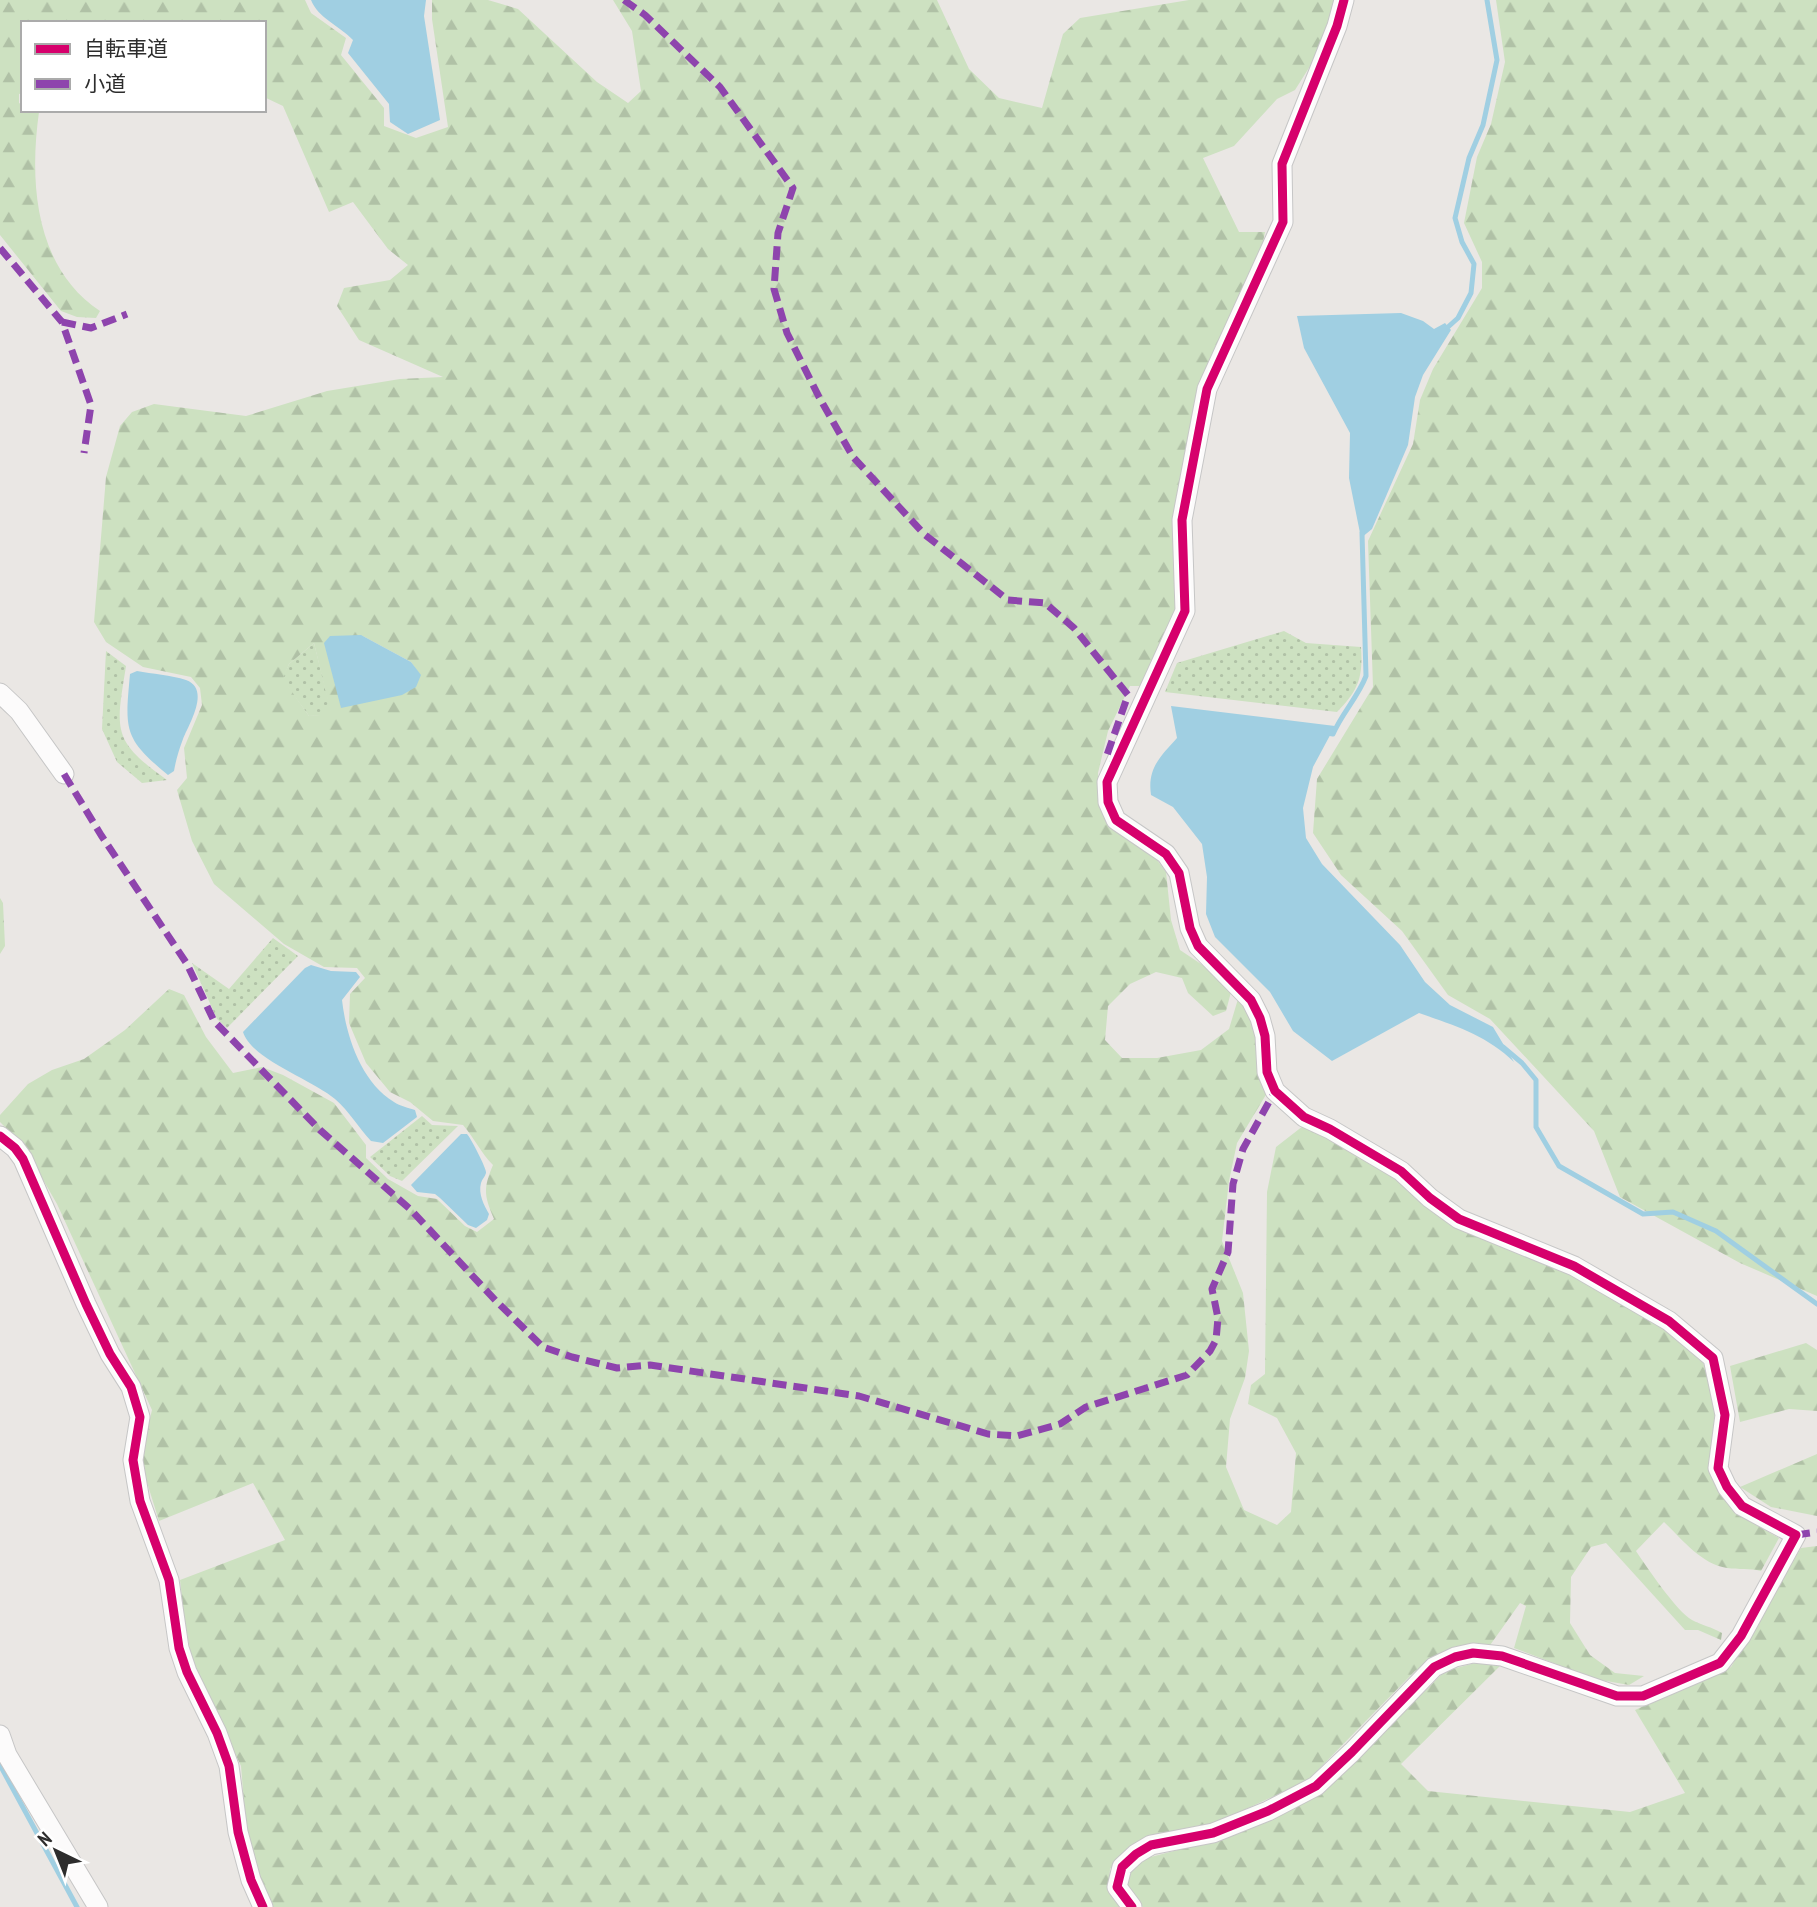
<svg xmlns="http://www.w3.org/2000/svg" width="1817" height="1907" font-family="'PT Sans Narrow','Noto Sans JP',sans-serif">
	<defs>
		<pattern id="grass-dots" width="8" height="8" patternUnits="userSpaceOnUse" patternTransform="scale(1.75)"><rect width="8" height="8" fill="#cde1c1"/><path d="M2 2h.1M6 6h.1" fill="none" stroke="#b0c1a6" stroke-width="1.8" stroke-linecap="round"/></pattern>
		<pattern id="forest-firs" width="22" height="20" patternUnits="userSpaceOnUse" patternTransform="scale(1.75)"><rect width="22" height="20" fill="#cde1c1"/><path d="M5 1l3.5 6h-7zM16 11l3.5 6h-7z" fill="#b0c1a6"/></pattern>
	</defs>
	<rect width="100%" height="100%" fill="#eae7e4"/>
	<g fill="url(#grass-dots)">
		<path d="M1284 631 1306 643 1361 647C1363 677 1359 690 1337 712L1165 692 1177 663Z"/>
		<polygon points="314,643 332,715 309,716 282,679 289,664"/>
		<path d="M106 651 126 666C116 730 111 740 167 780L142 783 117 762 102 729Z"/>
		<polygon points="273,938 298,956 227,1028 217,1019 192,963 229,989"/>
		<polygon points="422,1116 432,1125 458,1126 402,1181 390,1176 370,1157"/>
	</g>
	<g fill="url(#forest-firs)" fill-rule="evenodd">
		<path d="M0 0H305L311 13 346 38 341 55 384 108V126L416 138 448 127 432 19V0H488L518 9 597 82 628 103 641 91 632 31 613 0H937L969 69 999 98 1042 108 1063 34 1080 18 1189 0H1334L1330 17 1312 63 1295 90 1277 99 1234 146 1203 158 1239 232H1265L1260 257 1232 310 1197 390 1174 520 1176 618 1144 686H1130L1108 731 1098 773V802L1109 825 1157 860 1166 872 1171 920 1180 950 1207 968 1231 992 1226 1011 1213 1016 1188 993 1182 978 1156 972 1130 984 1108 1006 1105 1040 1122 1058H1157L1201 1050 1229 1029 1238 999 1253 1016 1267 1093 1237 1143 1229 1181 1222 1241 1243 1293 1249 1351 1245 1378 1230 1419 1226 1467 1244 1510 1277 1525 1291 1512 1296 1453 1277 1418 1248 1404 1251 1385 1265 1374 1267 1192 1276 1147 1303 1126 1342 1143 1659 1325 1703 1363 1709 1377 1718 1416V1489L1739 1515 1779 1538 1761 1571C1749 1568 1739 1570 1727 1568 1701 1564 1682 1539 1664 1522L1636 1551C1646 1566 1677 1612 1692 1620 1701 1625 1712 1627 1722 1633L1721 1640 1698 1630H1685L1606 1543 1591 1547 1571 1577 1570 1623 1590 1655 1615 1673 1644 1676 1629 1685 1595 1679 1514 1648 1526 1606 1520 1603 1488 1648 1456 1646 1415 1671 1307 1781 1209 1826 1120 1856 1110 1869 1109 1887 1124 1907H273L258 1880 247 1839 241 1766 193 1666 184 1616 180 1580 285 1540 253 1483 159 1521 140 1460 152 1410 57 1204 23 1145 0 1122V1115L28 1084 52 1070 84 1059 125 1030 169 989 184 995 206 1037 233 1073 262 1067 283 1075 334 1103 366 1145V1158L388 1179 418 1196 437 1199 465 1226 477 1232 494 1219C484 1195 483 1189 493 1165 481 1153 475 1139 463 1125L433 1121 410 1102 390 1092 366 1063 349 1023 350 994 365 978 357 968 324 967 284 944 214 884 192 841 177 790 187 778 184 748 202 705 200 688 191 677 143 667 106 642 94 622 106 477 120 426 132 412 154 404 246 416 327 391 400 379 443 377 359 340 337 306 344 288 390 280 408 265 388 249 353 202 329 212 283 106 264 97V23H23V93L19 94V103L23 105V110L39 112C29 183 35 268 100 311L96 318 77 317 61 311 0 235ZM361 635 411 662 420 675ZM314 643 331 714 309 716 283 679 289 664Z"/>
		<polygon points="1496,0 1817,0 1817,1296 1740,1263 1620,1197 1594,1131 1490,1019 1448,995 1402,931 1341,875 1313,833 1317,779 1373,687 1368,541 1413,444 1420,400 1433,369 1482,288 1482,262 1464,223 1477,157 1491,124 1505,62"/>
		<polygon points="0,898 3,903 5,946 0,954"/>
		<polygon points="1806,1343 1817,1350 1817,1411 1789,1409 1740,1422 1730,1366"/>
		<polygon points="1817,1454 1817,1516 1771,1507 1740,1487"/>
		<polygon points="1817,1546 1817,1907 1143,1907 1126,1888 1128,1875 1143,1859 1220,1839 1326,1790 1445,1671 1475,1663 1502,1664 1401,1764 1428,1791 1630,1812 1685,1793 1635,1710 1731,1667 1801,1548"/>
	</g>
	<g fill="#a0cfe2">
		<path d="M311 0H426L424 16 440 120 408 134 390 122 389 104 348 53 353 40C340 26 318 18 311 0Z"/>
		<polygon points="1401,313 1423,321 1434,329 1445,323 1451,330 1423,375 1415,397 1408,445 1372,529 1361,538 1349,478 1350,433 1304,348 1297,316"/>
		<polygon points="361,635 411,662 421,675 416,687 402,695 341,708 324,643 330,636"/>
		<path d="M137 671C152 674 171 675 186 680 211 689 189 724 183 739 179 750 176 759 174 771L168 775C123 738 125 730 130 674Z"/>
		<path d="M1171 706 1335 726 1313 767 1303 808 1306 838 1322 864 1400 945 1425 982 1450 1005 1493 1027 1514 1062C1486 1035 1456 1026 1419 1013L1332 1061 1293 1031 1270 992 1215 937 1206 914 1207 877 1202 844 1173 807 1151 795C1147 768 1161 756 1177 738Z"/>
		<path d="M311 965 331 971 356 972 360 977 342 1000C346 1036 361 1082 394 1102 400 1106 409 1108 415 1110L417 1117 383 1143 371 1141C359 1128 349 1111 335 1099 313 1080 251 1059 243 1032L305 968Z"/>
		<path d="M461 1134H467C470 1137 487 1169 486 1173 485 1177 482 1179 481 1183 478 1194 484 1205 489 1214L487 1220 476 1228 468 1225 440 1198 435 1194 417 1192 411 1185Z"/>
	</g>
	<g fill="none" stroke-linecap="round" stroke-linejoin="round">
		<g stroke="#a0cfe2" stroke-width="5">
			<polyline points="1448,327 1458,318 1471,293 1474,264 1462,242 1455,218 1469,158 1483,125 1497,60 1487,0"/>
			<path d="M1327 733 1333 734C1342 713 1358 697 1366 676L1362 533"/>
			<polyline points="1503,1047 1522,1063 1536,1080 1536,1127 1559,1166 1643,1214 1673,1212 1716,1231 1817,1304"/>
			<polyline points="0,1765 77,1907"/>
		</g>
		<defs>
			<g id="street">
				<polyline points="0,693 19,711 64,774"/>
				<polyline points="0,1136 15,1148 23,1159 86,1304 110,1354 131,1387 140,1417 133,1460 140,1501 169,1580 179,1648 187,1672 217,1733 229,1766 238,1832 251,1880 263,1907"/>
				<polyline points="0,1735 7,1755 98,1907"/>
				<polyline points="1132,1907 1117,1887 1122,1867 1136,1854 1151,1845 1213,1833 1268,1811 1316,1786 1352,1752 1434,1667 1455,1657 1473,1653 1502,1656 1617,1696 1643,1696 1720,1663 1741,1636 1796,1535 1742,1506 1727,1487 1718,1468 1725,1415 1713,1358 1669,1321 1574,1266 1459,1219 1430,1198 1401,1171 1330,1129 1304,1117 1275,1091 1267,1072 1265,1036 1260,1018 1251,1000 1198,946 1190,928 1179,873 1166,854 1116,820 1108,802 1107,782 1185,611 1182,520 1207,389 1283,222 1282,164 1337,26 1344,0"/>
			</g>
		</defs>
		<use href="#street" stroke="#c6c6c6" stroke-width="21"/>
		<use href="#street" stroke="#fcfbfb" stroke-width="19"/>
		<g stroke="#8e44ad" stroke-width="7" stroke-dasharray="14 7" stroke-linecap="butt">
			<polyline points="624,0 645,15 720,87 793,188 778,233 774,289 787,333 819,397 853,457 924,534 1008,600 1045,603 1074,628 1128,695 1107,755 1115,762"/>
			<polyline points="0,248 62,322 91,405 84,453"/>
			<polyline points="62,322 91,328 127,314"/>
			<polyline points="64,774 101,835 187,964 214,1021 320,1130 411,1210 497,1302 543,1347 572,1357 617,1368 650,1365 859,1396 988,1434 1017,1436 1060,1424 1086,1407 1187,1375 1210,1351 1216,1340 1218,1318 1212,1289 1228,1252 1233,1184 1243,1149 1275,1091"/>
			<polyline points="1796,1535 1817,1532"/>
		</g>
		<defs>
			<g id="cycleway">
				<polyline points="0,1136 15,1148 23,1159 86,1304 110,1354 131,1387 140,1417 133,1460 140,1501 169,1580 179,1648 187,1672 217,1733 229,1766 238,1832 251,1880 263,1907"/>
				<polyline points="1132,1907 1117,1887 1122,1867 1136,1854 1151,1845 1213,1833 1268,1811 1316,1786 1352,1752 1434,1667 1455,1657 1473,1653 1502,1656 1617,1696 1643,1696 1720,1663 1741,1636 1796,1535 1742,1506 1727,1487 1718,1468 1725,1415 1713,1358 1669,1321 1574,1266 1459,1219 1430,1198 1401,1171 1330,1129 1304,1117 1275,1091 1267,1072 1265,1036 1260,1018 1251,1000 1198,946 1190,928 1179,873 1166,854 1116,820 1108,802 1107,782 1185,611 1182,520 1207,389 1283,222 1282,164 1337,26 1344,0"/>
			</g>
		</defs>
		<use href="#cycleway" stroke="#fff" stroke-width="13"/>
		<use href="#cycleway" stroke="#d6006c" stroke-width="9"/>
	</g>
	<rect x="21" y="21" width="245" height="91" fill="#ffffff" stroke="#ababab" stroke-width="2"/>
	<rect x="35" y="44" width="35" height="10" fill="#d6006c" stroke="#ababab" stroke-width="2"/>
	<text x="84" y="56" font-size="21" fill="#2d2d2d">自転車道</text>
	<rect x="35" y="79" width="35" height="10" fill="#8e44ad" stroke="#ababab" stroke-width="2"/>
	<text x="84" y="91" font-size="21" fill="#2d2d2d">小道</text>
	<g transform="translate(56 1851) rotate(317)" stroke="#ffffff" stroke-width="5" paint-order="stroke">
	<path d="M0-5L12 26L0 18L-12 26Z" fill="#2d2d2d"/>
	<text y="-10" font-size="19" font-weight="bold" text-anchor="middle" fill="#2d2d2d">N</text>
	</g>
</svg>
